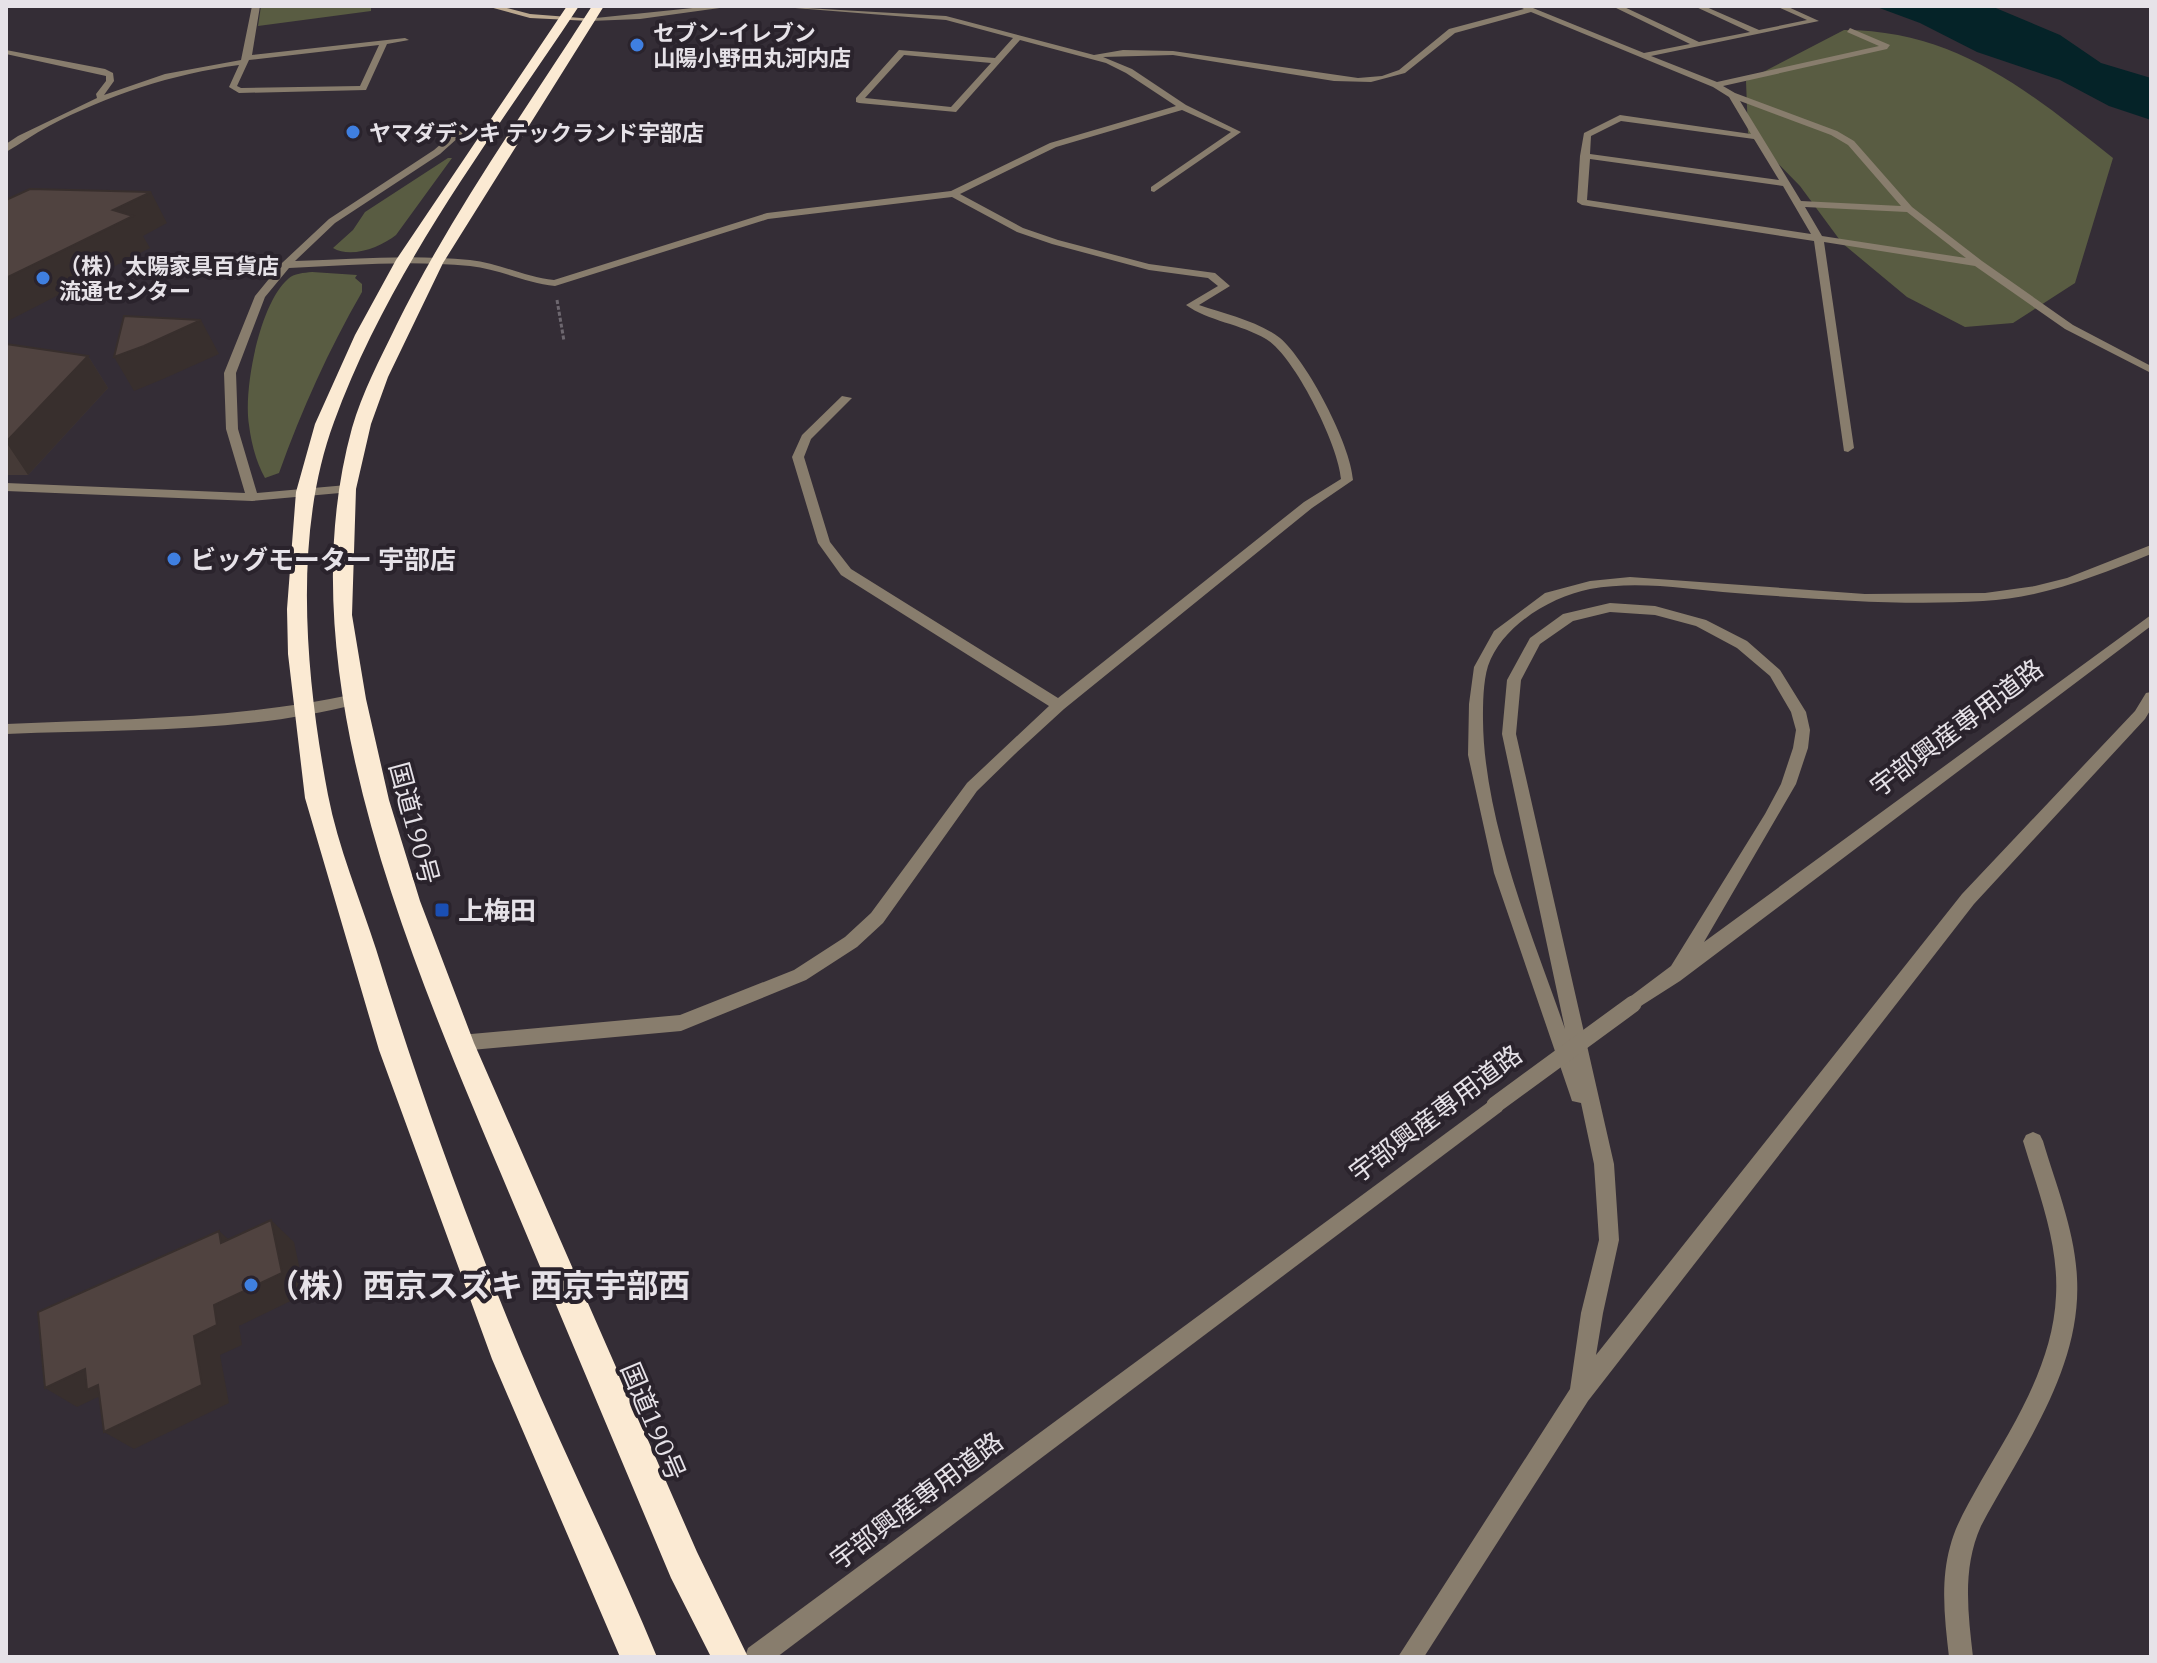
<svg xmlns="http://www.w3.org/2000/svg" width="2157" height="1663" font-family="'IBM Plex Serif','Noto Sans JP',serif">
	<rect width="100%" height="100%" fill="#342d36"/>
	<g fill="#595c42">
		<polygon points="261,6 371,6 371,11 258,26"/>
		<path d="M1844 30C1956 30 2030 92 2113 158L2075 283 2013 323 1965 327 1907 297 1842 243 1800 186 1748 133 1746 81Z"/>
		<path d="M448 158H452L396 235C381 247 351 259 333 248L353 230 365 212Z"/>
		<path d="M312 272 357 275 355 278 362 284V292C328 351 302 409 279 473L265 478C256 462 251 442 249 425 243 389 260 303 288 279 294 273 304 273 312 272Z"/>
	</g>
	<polygon fill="#052328" points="1874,6 1991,6 2060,35 2101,63 2151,78 2151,120 2109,106 2060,80 1977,52 1920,23"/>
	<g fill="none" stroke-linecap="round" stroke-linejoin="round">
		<polyline stroke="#6d676f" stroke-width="3" stroke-dasharray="4 2" stroke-linecap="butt" points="557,300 564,341"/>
		<g fill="#887d6d" fill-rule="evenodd">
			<path d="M2151 545V554C2096 576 2043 598 1983 601 1900 606 1818 599 1735 593 1688 589 1637 580 1590 589 1550 597 1502 626 1488 666 1483 682 1483 704 1483 720 1484 822 1532 934 1565 1029L1502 734 1507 680 1530 638 1563 614 1610 603 1655 606 1706 620 1747 641 1780 670 1806 712 1810 730 1808 748 1796 784 1704 942 2151 615V626L1680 981 1633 1011 1627 1009 1624 1004 1627 999 1671 966 1765 814 1781 784 1793 748 1796 730 1791 712 1770 676 1737 648 1696 626 1655 615 1610 612 1573 621 1540 644 1521 680 1516 734 1614 1164 1619 1240 1603 1313 1596 1355 1962 894 2135 711 2146 693 2151 692V709L2145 719 1974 904 1588 1401 1424 1657H1398L1570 1389 1581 1313 1599 1240 1594 1164 1581 1103 1572 1101 1570 1095 1494 873 1468 755 1469 704 1474 667 1494 631 1545 593 1590 581 1630 577 1865 594 1985 593 2035 586 2067 578Z"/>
			<polygon points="1495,1097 1502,1099 1504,1105 1502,1111 777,1657 745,1657 748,1648"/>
		</g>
		<g fill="#887d6d" fill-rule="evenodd">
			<path d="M252 6H260L252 55 405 38 409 40 387 44 366 90 239 93 229 87 239 65C172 74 108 95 49 126 34 134 20 144 6 152V144L18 136 97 98 96 94 106 81V76L6 54V50L105 69 113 73 114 81 104 95 165 74 241 60ZM379 45 360 86 241 88 237 86 249 60Z"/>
			<polygon points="712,6 734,6 640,19 590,21 586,19"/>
			<path d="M770 6 946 16 1094 55 1123 50 1173 51 1358 78 1382 76 1399 70 1449 29 1524 9 1518 6H1528L1644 53 1690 44 1612 6H1622L1699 42 1750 32 1694 6H1704L1759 30 1807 20 1776 6H1786L1819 21 1651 56 1717 82 1879 46 1847 32 1850 28 1890 45 1887 49 1723 86 1735 93 1837 131 1854 141 1912 207 1982 261 2073 325 2151 366V373L2065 329 1975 266 1824 242 1854 448 1848 452 1844 451 1814 241 1582 205 1577 202 1580 156 1584 133 1620 115 1751 134 1729 97 1713 87 1531 12 1455 33 1405 73 1371 82 1334 81 1173 55 1103 57 1132 69 1186 105 1241 132 1154 192 1151 191V187L1231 132 1182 110 1056 147 960 194 1023 228 1058 240 1149 264 1215 273 1230 286 1199 305C1225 314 1258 321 1280 338 1307 361 1351 445 1353 480L1312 508 1064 709 1015 754 977 791 883 923 857 947 806 980 681 1031 460 1051 454 1049 451 1043 454 1037 460 1035 680 1015 794 970 845 937 871 913 967 783 1049 706 841 575 818 543 792 457 802 435 842 396 852 398 811 439 804 457 830 542 851 569 1058 698 1304 502 1341 479C1339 446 1294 355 1266 339 1241 324 1208 321 1186 305L1218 286 1208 278 1149 270 1052 244 1017 232 952 197 768 219 555 286C526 283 499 269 470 266 410 260 349 265 289 268L265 297 236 373 238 429 257 493 347 485 353 489 351 492 252 501 6 491V483L245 493 226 429 224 373 255 296 282 263 329 219 434 150 463 125 470 127 440 154 335 223 295 261C353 259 412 254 470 260 499 263 525 277 554 280L767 213 951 191 1050 143 1176 106 1126 73 1106 63 1020 40 956 112 859 103 856 102V98L899 50 995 58 1013 38 946 20ZM904 55 991 63 951 107 865 98ZM1740 101 1831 135 1848 145 1901 206 1801 201ZM1621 121 1754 139 1779 180 1590 154 1591 136ZM1590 159 1783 186 1811 234 1587 200ZM1805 207 1907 212 1966 258 1822 236Z"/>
			<path d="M355 694 362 699 360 703C246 734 124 729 6 734V724C123 719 240 719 355 694Z"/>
			<path d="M2033 1132 2040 1135 2043 1141C2056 1185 2075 1231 2077 1278 2082 1369 2022 1449 1981 1526 1962 1568 1968 1613 1973 1657H1949C1945 1621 1940 1583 1950 1547 1956 1523 1969 1503 1981 1481 2014 1424 2053 1364 2056 1296 2059 1243 2038 1191 2023 1141L2026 1135Z"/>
		</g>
		<polygon fill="#bba88f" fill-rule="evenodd" points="486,6 499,6 530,14 594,19 590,21 530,18"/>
		<g fill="#fbead3" fill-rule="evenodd">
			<path d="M567 6H579C491 139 389 271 334 422 292 535 306 679 328 795 338 847 360 899 376 949 418 1086 467 1222 522 1354 565 1456 615 1555 657 1657H620L492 1359 379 1050 305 798 288 654 287 609 296 492 315 424 355 335 396 260Z"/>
			<path d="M592 6H604L443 263 388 377 371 424 356 489 352 615 366 699 389 800 420 901 474 1043 697 1552 748 1657H711L671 1578C618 1452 565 1326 512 1200 416 971 283 679 352 428 362 393 380 359 396 326 451 214 525 111 592 6Z"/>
		</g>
		<polyline stroke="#887d6d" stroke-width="17" points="1495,1105 1633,1004"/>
	</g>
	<polygon fill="#453a37" points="6,344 88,356 108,388 28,475 6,475"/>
	<g fill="#382f2d">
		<polygon points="151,192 167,223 143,236 150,248 6,322 6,278 113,210"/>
		<polygon points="201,320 219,354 163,379 134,391 114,357"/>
		<polygon points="88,356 108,388 28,475 6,442"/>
		<polygon points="271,1220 294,1242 305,1294 239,1326 242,1345 220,1355 229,1403 134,1449 104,1432 194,1336"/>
		<polygon points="219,1231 243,1252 221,1243"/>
		<polygon points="85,1369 118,1409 98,1397 77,1407 45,1388"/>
	</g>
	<g fill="#504340" stroke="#382f2d" stroke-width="2">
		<polygon points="30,189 151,192 113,210 133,216 6,278 6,200"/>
		<polygon points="124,316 201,320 144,346 114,357"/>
		<polygon points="6,344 88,356 6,442"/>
		<polygon points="271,1220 282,1273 214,1305 217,1325 194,1336 202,1385 104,1432 98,1385 87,1390 85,1369 45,1388 38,1312 219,1231 221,1243"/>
	</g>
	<g fill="#3f7fe0" stroke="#2a232c" stroke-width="3">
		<circle cx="637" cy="45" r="8"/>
		<circle cx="353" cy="132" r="8"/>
		<circle cx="43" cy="278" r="8"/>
		<circle cx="174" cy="559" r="8"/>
		<circle cx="251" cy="1285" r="8"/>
	</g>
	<rect fill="#1a4fb4" stroke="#2a232c" stroke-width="3" x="434" y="902" width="16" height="16" rx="4"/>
	<g text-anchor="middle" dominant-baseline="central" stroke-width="8" stroke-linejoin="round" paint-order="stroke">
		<g font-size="22" font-weight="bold" fill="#e6e2e8" stroke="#2a232c" text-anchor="start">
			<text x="653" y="32">セブン-イレブン<tspan x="653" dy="25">山陽小野田丸河内店</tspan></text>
			<text x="369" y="132">ヤマダデンキ テックランド宇部店</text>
			<text x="59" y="265">（株）太陽家具百貨店<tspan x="59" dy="25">流通センター</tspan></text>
		</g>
		<g font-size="26" font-weight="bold" fill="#e6e2e8" stroke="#2a232c" text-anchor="start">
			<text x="190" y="559">ビッグモーター 宇部店</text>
			<text x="458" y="910">上梅田</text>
		</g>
		<g font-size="26" fill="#e6e2e8" stroke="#2a232c">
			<text transform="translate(1956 727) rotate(-37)">宇部興産専用道路</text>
			<text transform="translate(415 823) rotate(75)">国道190号</text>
			<text transform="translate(1435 1113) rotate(-37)">宇部興産専用道路</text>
			<text transform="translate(654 1421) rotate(67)">国道190号</text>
			<text transform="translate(916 1500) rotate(-37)">宇部興産専用道路</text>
		</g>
		<g font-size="32" font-weight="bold" fill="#e6e2e8" stroke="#2a232c" text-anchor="start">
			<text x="267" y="1285">（株）西京スズキ 西京宇部西</text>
		</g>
	</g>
	<rect width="2157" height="1663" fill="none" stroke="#e6e2e8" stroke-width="16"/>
</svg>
